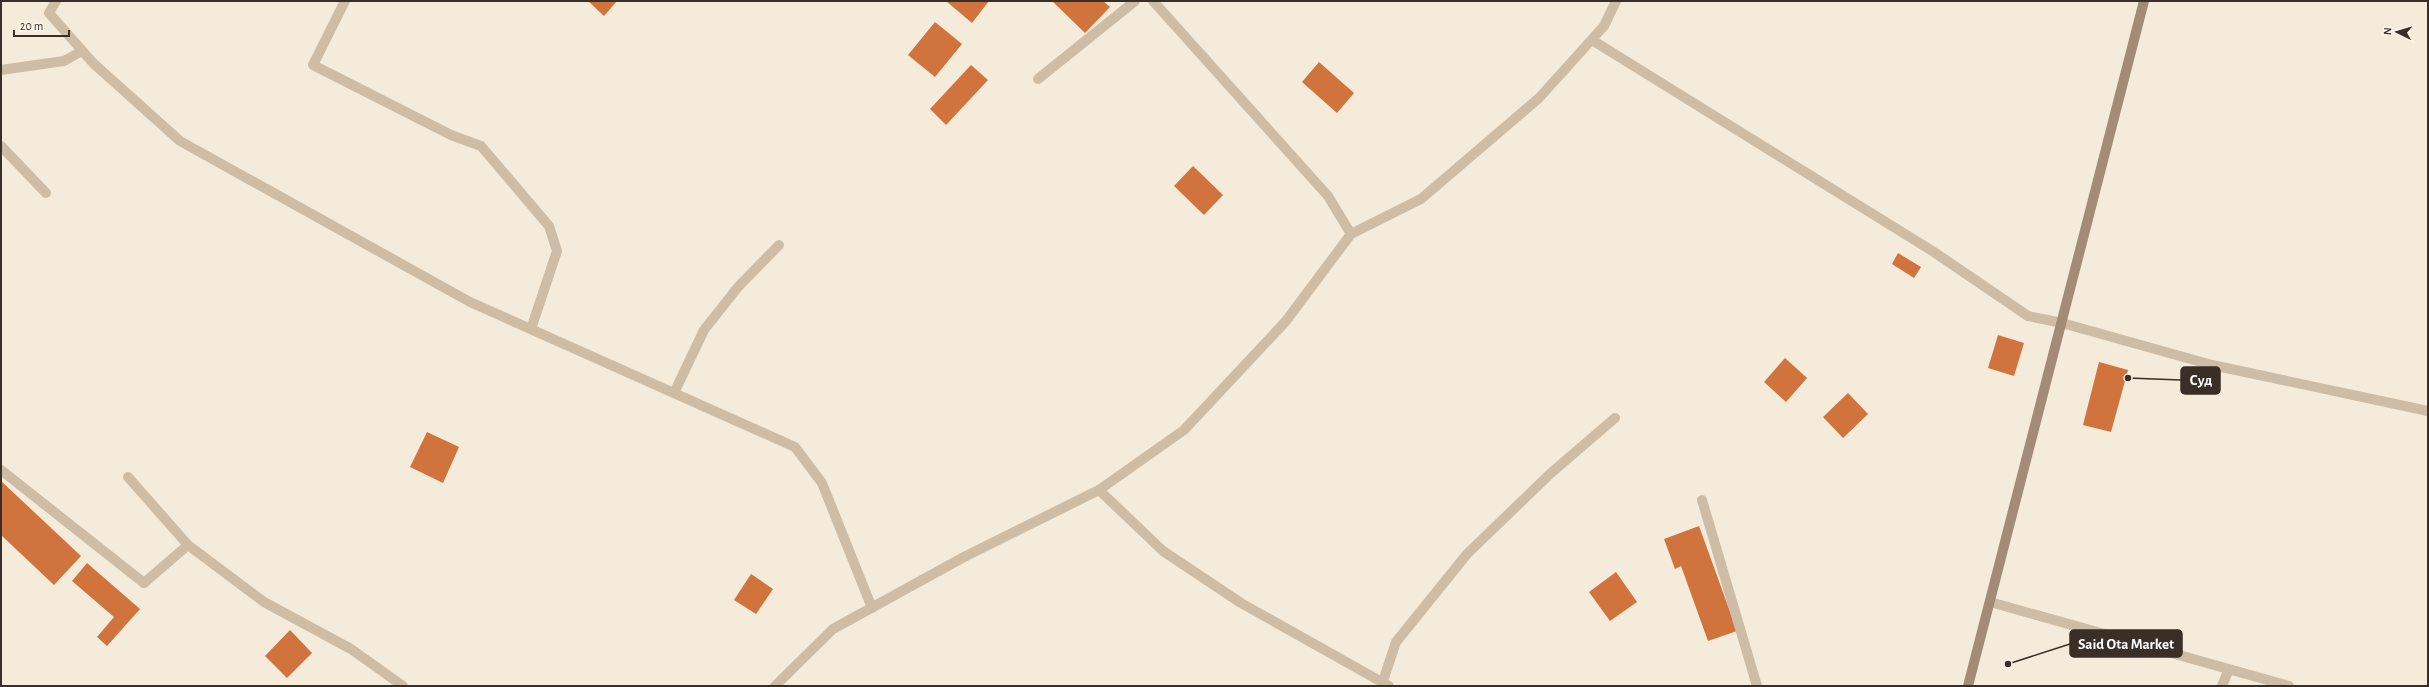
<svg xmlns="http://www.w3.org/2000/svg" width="2429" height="687" font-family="'Alegreya Sans',sans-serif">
	<rect width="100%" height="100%" fill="#f4ebdb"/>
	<g fill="#d1733c">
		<polygon points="588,1 617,1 604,16"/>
		<polygon points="946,1 989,1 972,23"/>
		<polygon points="1052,1 1103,1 1110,7 1085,33"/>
		<polygon points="935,22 962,44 935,77 908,55"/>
		<polygon points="1319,62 1354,93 1337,113 1302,82"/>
		<polygon points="971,65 988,80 946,125 930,109"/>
		<polygon points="1193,166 1223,195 1204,215 1174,186"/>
		<polygon points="1898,253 1921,267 1914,278 1892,264"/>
		<polygon points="1998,335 2024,343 2014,376 1988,368"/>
		<polygon points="1785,358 1807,378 1786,402 1764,382"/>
		<polygon points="2099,362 2128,370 2111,432 2083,425"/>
		<polygon points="1848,393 1868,414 1843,438 1823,417"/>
		<polygon points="427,432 459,447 443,483 410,467"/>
		<polygon points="1,481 81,556 54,585 1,535"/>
		<polygon points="1699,526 1737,631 1708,641 1681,566 1675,569 1664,539"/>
		<polygon points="87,563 140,609 107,646 97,637 114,617 72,581"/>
		<polygon points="1616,572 1637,602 1610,621 1589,592"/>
		<polygon points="751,574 773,589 756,614 734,600"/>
		<polygon points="290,630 312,653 287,678 265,656"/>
	</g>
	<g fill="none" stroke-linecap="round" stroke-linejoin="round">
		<g stroke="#cebda6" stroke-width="10">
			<polyline points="345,1 313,65 451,135 481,146 549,226 557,251 531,329"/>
			<polyline points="674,393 704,330 738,287 779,245"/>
			<polyline points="1,470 144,583 188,545 128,477"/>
			<polyline points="1702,500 1757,686"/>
			<polyline points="1383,681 1396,642 1467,554 1551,473 1615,418"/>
			<polyline points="2222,686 2229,669"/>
		</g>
		<g stroke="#cebda6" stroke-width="10">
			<polyline points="56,1 49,13 93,63 180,141 470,302 795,447 822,483 872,608"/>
			<polyline points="1153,1 1328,196 1351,234"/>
			<polyline points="1592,40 1934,252 2028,316 2062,323 2212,365 2428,411"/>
			<polyline points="1,70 64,61 82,51"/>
			<polyline points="1038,79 1135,1"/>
			<polyline points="1,146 46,193"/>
			<polyline points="1099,490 1163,551 1241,603 1389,686"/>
			<polyline points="188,545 264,602 351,649 403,686"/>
			<polyline points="1990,602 2289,686"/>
			<polyline points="775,686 833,629 964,557 1099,490 1184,430 1286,321 1351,234 1421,199 1539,98 1604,26 1616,1"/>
		</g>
		<polyline stroke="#a28c77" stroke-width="10" points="1968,686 2144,1"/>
	</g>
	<path fill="none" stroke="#392f27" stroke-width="1.5" d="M2128 378L2181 380M2008 664L2070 644"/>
	<g fill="#392f27" stroke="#fbf5e8" stroke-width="1.5">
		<circle cx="2128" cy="378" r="4"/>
		<circle cx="2008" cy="664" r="4"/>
	</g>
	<g fill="#392f27" stroke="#392f27" stroke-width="1.5">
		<rect x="2181" y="367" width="39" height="27" rx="4"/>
		<rect x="2070" y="630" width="112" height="27" rx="4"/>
	</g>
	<g font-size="15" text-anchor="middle" font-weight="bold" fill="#fff">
		<text x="2201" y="385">Суд</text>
		<text x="2126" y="649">Said Ota Market</text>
	</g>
	<rect width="2429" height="687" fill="none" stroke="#392f27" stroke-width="4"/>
	<g transform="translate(2397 32) rotate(275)" stroke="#fbf5e8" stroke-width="3" paint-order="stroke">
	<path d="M0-3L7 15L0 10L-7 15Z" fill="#392f27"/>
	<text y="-6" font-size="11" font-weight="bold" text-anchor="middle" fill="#392f27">N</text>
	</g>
	<path d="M14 30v6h55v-6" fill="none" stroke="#392f27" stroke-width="2"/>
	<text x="20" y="30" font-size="12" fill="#392f27" stroke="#fbf5e8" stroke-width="3" paint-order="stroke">20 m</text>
</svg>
